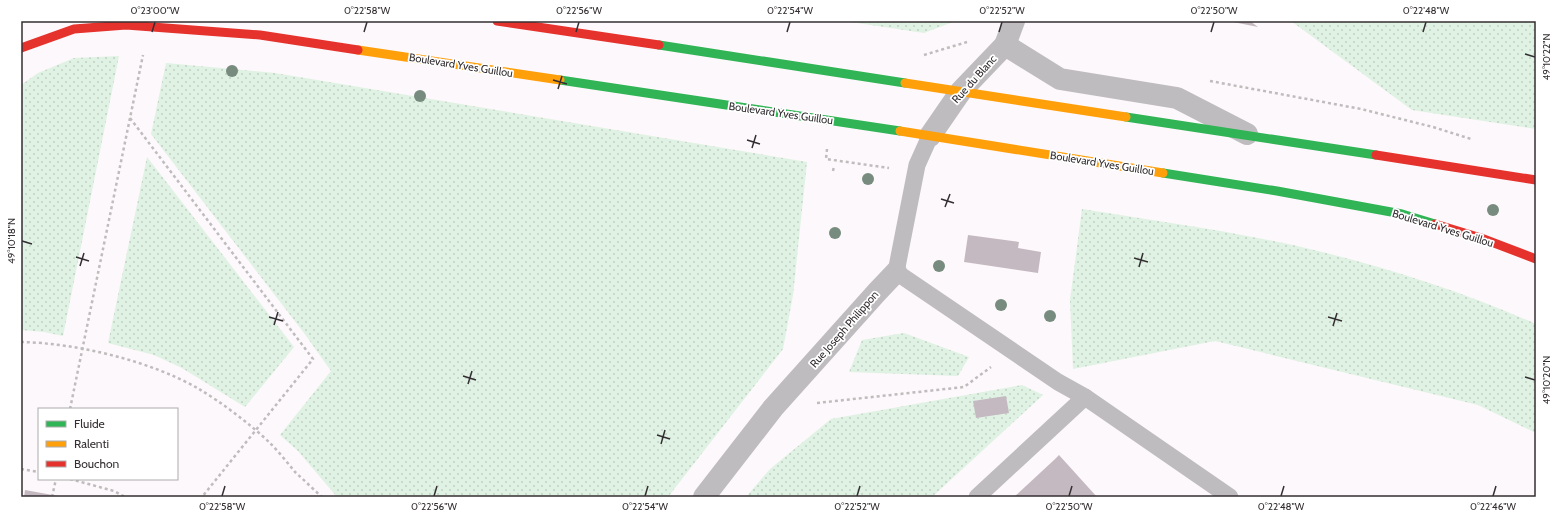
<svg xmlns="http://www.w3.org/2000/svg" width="1557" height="518" font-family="Cabin,sans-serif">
	<defs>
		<pattern id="grass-dots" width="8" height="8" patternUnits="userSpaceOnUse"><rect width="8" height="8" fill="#dff2e3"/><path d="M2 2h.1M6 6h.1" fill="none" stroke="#c0d0c3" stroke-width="1.8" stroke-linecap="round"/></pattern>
	</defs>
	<rect width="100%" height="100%" fill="#fdf8fb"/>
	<g fill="url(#grass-dots)">
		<polygon points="844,21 958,21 953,22 924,33"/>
		<polygon points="1291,21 1536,21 1536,129 1412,110"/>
		<polygon points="119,56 63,336 44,332 21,330 21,85 38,73 74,58"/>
		<polygon points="166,63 275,73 807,162 793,295 783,349 668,497 337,497 298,451 280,435 331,371 304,333 151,134"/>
		<polygon points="147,157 294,347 245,407 182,368 154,355 108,343"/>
		<path d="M1082 209C1161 222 1240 232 1318 251 1392 269 1466 293 1536 324V433L1478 405 1215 341 1073 369 1070 300Z"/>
		<polygon points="904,333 969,357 958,376 849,372 862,340"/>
		<polygon points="1022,385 1043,395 932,497 746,497 770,469 831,419"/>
	</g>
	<g fill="#c5b9c1">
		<polygon points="1233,21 1250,21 1258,27 1233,22"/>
		<polygon points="968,235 1019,242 1018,248 1041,252 1038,273 964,262"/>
		<polygon points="1006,396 1009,413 976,418 973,401"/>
		<polygon points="1059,455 1097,497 1014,497 1054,460"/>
		<polygon points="25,490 58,496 58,497 24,497"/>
	</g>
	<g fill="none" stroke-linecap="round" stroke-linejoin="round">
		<g stroke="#bfbcbe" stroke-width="2.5" stroke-dasharray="3 3" stroke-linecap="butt">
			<polyline points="924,55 967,42"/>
			<polyline points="1210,81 1361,109 1433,127 1471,139"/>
			<polyline points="130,118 313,359 202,497"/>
			<polyline points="827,149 826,159 889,168"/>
			<polyline points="833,171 834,166"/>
			<path d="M21 342C76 343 151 361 199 389 221 402 250 424 269 442 278 451 287 462 295 472 304 480 313 489 322 497"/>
			<polyline points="817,403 964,387 991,367"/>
			<polyline points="70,409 143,55"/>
			<polyline points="21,469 39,472"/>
			<polyline points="70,479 114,491 125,497"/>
			<polyline points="52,497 56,479"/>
		</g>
		<g stroke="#bebcbe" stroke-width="17">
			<polyline points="930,136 917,165 896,272 1058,382 1085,397 1230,497"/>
			<polyline points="977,497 1085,397"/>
		</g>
		<g stroke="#bebcbe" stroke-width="22">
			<polyline points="1005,45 1060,79 1177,98 1247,134"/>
			<polyline points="930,136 961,91 1005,45 1014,21"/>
			<polyline points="704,497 773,408 877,292 896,272"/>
		</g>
		<g stroke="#30b455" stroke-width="9">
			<polyline points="659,45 905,83"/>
			<polyline points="560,80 900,131"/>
			<polyline points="1126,117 1376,155"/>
			<polyline points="1163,173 1277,191 1402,214 1435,224"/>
		</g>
		<g stroke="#ff9f0a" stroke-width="9">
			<polyline points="358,50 560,80"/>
			<polyline points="905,83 1126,117"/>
			<polyline points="900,131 1163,173"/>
		</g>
		<g stroke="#e5322d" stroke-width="9">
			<polyline points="497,21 659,45"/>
			<polyline points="21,48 74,29 126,25 260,35 358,50"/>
			<polyline points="1376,155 1536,180"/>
			<polyline points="1435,224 1481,238 1536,259"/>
		</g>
	</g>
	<g fill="#778c7f">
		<circle cx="232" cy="71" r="6"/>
		<circle cx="420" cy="96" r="6"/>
		<circle cx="868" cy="179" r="6"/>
		<circle cx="1493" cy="210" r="6"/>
		<circle cx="835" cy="233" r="6"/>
		<circle cx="939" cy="266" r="6"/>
		<circle cx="1001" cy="305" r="6"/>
		<circle cx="1050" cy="316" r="6"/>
	</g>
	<path fill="none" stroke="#342f32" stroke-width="1.5" d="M152 32 155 22M364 32 367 22M576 32 579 22M787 32 790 22M999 32 1002 22M1211 32 1214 22M1423 32 1426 22M1525 54 1535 57M553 80 567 84M558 89 562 76M747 140 760 144M752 148 756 135M941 199 954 203M945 207 950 194M22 241 32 244M76 257 89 261M1134 258 1148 262M80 266 84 253M1139 267 1143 253M269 317 283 321M1328 317 1342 321M274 325 278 312M1333 326 1337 313M463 376 476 380M1525 377 1535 380M468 384 472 371M657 435 670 439M661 444 665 430M222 496 225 486M434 496 437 486M645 496 648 486M857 496 860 486M1069 496 1072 486M1281 496 1284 486M1493 496 1496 486"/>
	<g text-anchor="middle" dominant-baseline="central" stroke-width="3.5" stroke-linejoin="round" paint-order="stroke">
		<g font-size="11" fill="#342f32" stroke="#fff">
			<text transform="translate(461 65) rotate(9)">Boulevard Yves Guillou</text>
			<text transform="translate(974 79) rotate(-48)">Rue du Blanc</text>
			<text transform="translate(781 113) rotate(8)">Boulevard Yves Guillou</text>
			<text transform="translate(1102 163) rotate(9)">Boulevard Yves Guillou</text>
			<text transform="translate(1443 228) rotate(17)">Boulevard Yves Guillou</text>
			<text transform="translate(844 329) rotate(-49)">Rue Joseph Philippon</text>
		</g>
	</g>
	<rect width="1557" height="518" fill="none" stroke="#ffffff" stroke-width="44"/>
	<rect x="38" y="408" width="140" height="72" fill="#ffffff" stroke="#aeacad"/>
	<rect x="46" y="421" width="20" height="6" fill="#30b455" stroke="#aeacad"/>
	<text x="74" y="428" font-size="12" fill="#342f32">Fluide</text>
	<rect x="46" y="441" width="20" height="6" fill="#ff9f0a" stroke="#aeacad"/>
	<text x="74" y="448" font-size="12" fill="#342f32">Ralenti</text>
	<rect x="46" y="461" width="20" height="6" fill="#e5322d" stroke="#aeacad"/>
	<text x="74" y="468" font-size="12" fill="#342f32">Bouchon</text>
	<rect x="22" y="22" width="1513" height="474" fill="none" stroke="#342f32" stroke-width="1.5"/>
	<g font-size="10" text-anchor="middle" fill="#342f32">
		<text x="155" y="14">0°23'00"W</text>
		<text x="367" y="14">0°22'58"W</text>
		<text x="579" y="14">0°22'56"W</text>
		<text x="790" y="14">0°22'54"W</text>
		<text x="1002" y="14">0°22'52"W</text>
		<text x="1214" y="14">0°22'50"W</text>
		<text x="1426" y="14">0°22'48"W</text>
		<text transform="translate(1546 57) rotate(-90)" y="4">49°10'22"N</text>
		<text transform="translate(11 241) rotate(-90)" y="4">49°10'18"N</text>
		<text transform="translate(1546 380) rotate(-90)" y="4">49°10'20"N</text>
		<text x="222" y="510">0°22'58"W</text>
		<text x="434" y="510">0°22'56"W</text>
		<text x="645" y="510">0°22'54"W</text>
		<text x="857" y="510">0°22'52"W</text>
		<text x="1069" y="510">0°22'50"W</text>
		<text x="1281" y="510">0°22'48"W</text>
		<text x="1493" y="510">0°22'46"W</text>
	</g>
</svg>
